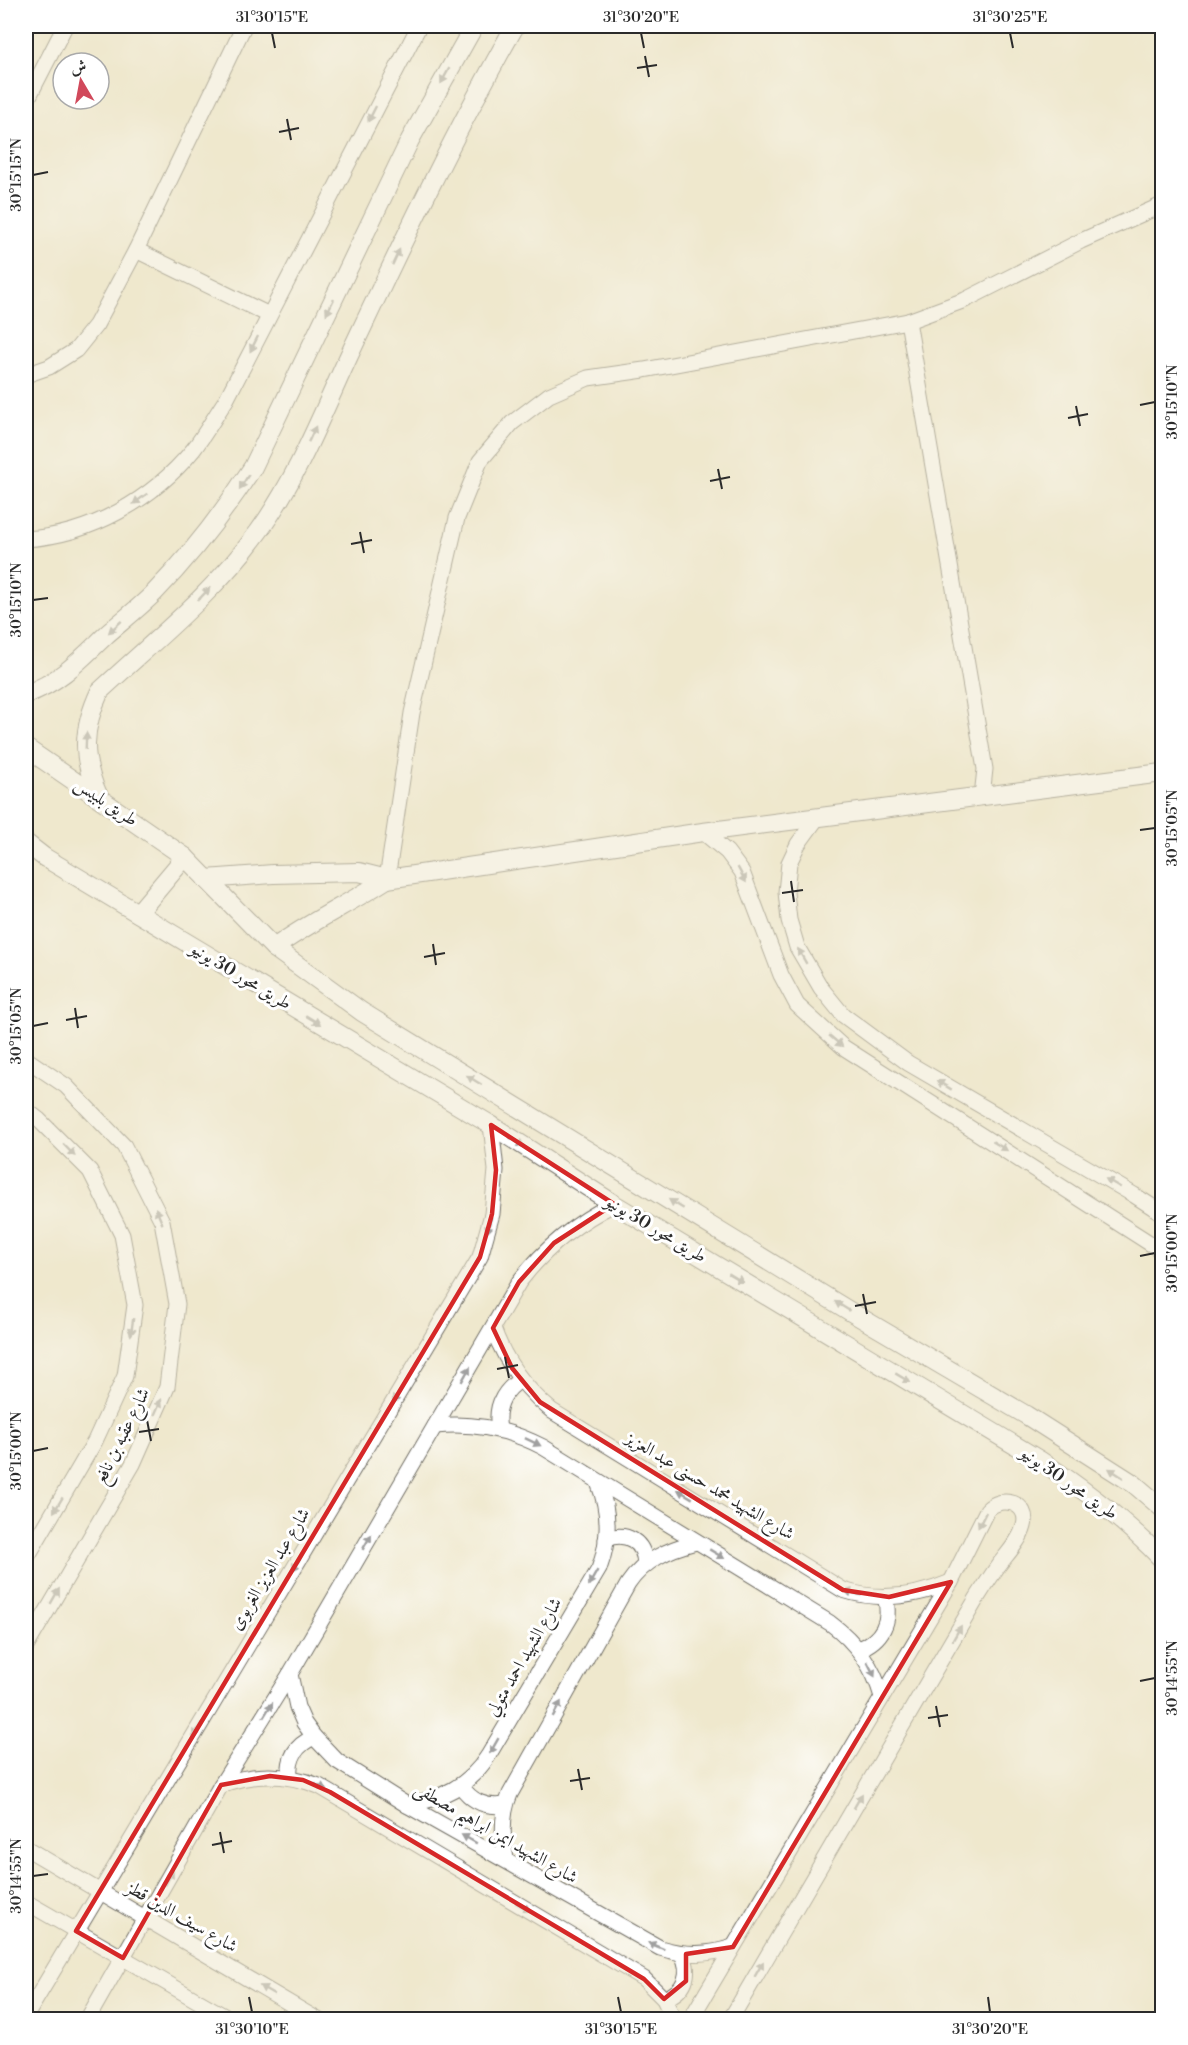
<svg xmlns="http://www.w3.org/2000/svg" width="1188" height="2045" font-family="'Libre Bodoni',Amiri,serif">
	<rect width="100%" height="100%" fill="#fff"/>
	<filter id="ink" filterUnits="userSpaceOnUse"><feTurbulence type="fractalNoise" baseFrequency=".0167" numOctaves="2"/><feDisplacementMap in="SourceGraphic" scale="12" xChannelSelector="R" yChannelSelector="G"/><feConvolveMatrix kernelMatrix="1 2 1 2 8 2 1 2 1" color-interpolation-filters="sRGB"/></filter>
	<filter id="wash" filterUnits="userSpaceOnUse"><feTurbulence type="fractalNoise" baseFrequency=".008" numOctaves="4" result="noise"/><feDisplacementMap in="SourceGraphic" scale="24" xChannelSelector="R" yChannelSelector="G"/><feGaussianBlur stdDeviation="1.35" result="paint"/><feColorMatrix in="noise" values="0 0 0 0 0 0 0 0 0 0 0 0 0 0 0 0 0 1.4 0 .05"/><feComposite in="paint" operator="in"/></filter>
	<g filter="url(#wash)">
		<rect width="100%" height="100%" fill="#efe8cd"/>
	</g>
	<g filter="url(#ink)">
		<g fill="none" stroke-linecap="round" stroke-linejoin="round">
			<defs>
				<g id="minor">
					<polyline points="26,102 65,26"/>
					<polyline points="136,250 269,315"/>
					<polyline points="908,321 985,769 982,796"/>
					<polyline points="26,375 49,367 76,350 96,325 136,250 244,26"/>
					<path d="M26 539C91 535 152 500 193 450 205 435 215 416 226 400L419 26"/>
					<polyline points="817,818 798,844 789,863 786,892 789,920 797,947 821,988 843,1015 908,1063 1134,1195 1162,1213"/>
					<polyline points="703,832 727,852 742,872 781,975 797,1005 843,1047 1162,1251"/>
					<polyline points="387,879 412,713 457,518 480,461 512,423 549,395 588,378 644,370 908,321 965,300 1081,241 1162,205"/>
					<polyline points="26,1059 66,1086 124,1146 162,1221 177,1304 167,1387 133,1464 26,1647"/>
					<polyline points="26,1110 39,1120 90,1171 122,1235 135,1305 125,1376 95,1441 26,1559"/>
					<path d="M493 1328C505 1362 524 1388 552 1411L843 1590C880 1602 916 1597 951 1582"/>
					<path d="M435 1426C474 1422 509 1429 543 1447L830 1623C856 1642 873 1665 882 1697"/>
					<path d="M499 1429C495 1408 502 1392 520 1380"/>
					<path d="M606 1539C627 1531 644 1542 645 1564"/>
					<path d="M859 1649C882 1640 892 1621 885 1597"/>
					<path d="M290 1674 297 1707 304 1723 314 1737 337 1761 407 1805 660 1948C686 1956 708 1955 733 1947"/>
					<path d="M290 1777C288 1758 296 1745 314 1737"/>
					<path d="M221 1785C253 1773 287 1773 319 1786L644 1979 664 1999 674 2020"/>
					<path d="M461 1786C472 1802 486 1808 505 1805"/>
					<path d="M407 1805C441 1799 469 1786 488 1756L599 1569C610 1539 610 1512 598 1482"/>
					<polyline points="26,1848 318,2020"/>
					<path d="M506 1859C502 1837 501 1815 510 1794L628 1584C644 1560 669 1549 696 1542"/>
					<polyline points="26,1902 231,2020"/>
					<path d="M664 1999C685 1991 692 1974 682 1954"/>
					<polyline points="26,2016 480,1257 492,1214 496,1170 491,1125"/>
					<path d="M87 2020 221 1785 290 1674 519 1282C545 1248 575 1223 614 1204"/>
					<path d="M690 2020 951 1582 987 1510C1002 1494 1030 1503 1024 1526 1020 1541 1007 1554 998 1566 991 1576 984 1587 977 1598L730 2020"/>
				</g>
				<g id="tertiary">
					<path d="M26 694C59 683 81 659 106 635 122 621 139 608 154 593 192 554 224 512 253 467L410 140 474 26"/>
					<polyline points="26,748 185,857 274,948 362,1012 851,1312 1026,1415 1134,1484 1162,1508"/>
					<path d="M99 797C81 758 82 729 100 691 155 640 215 592 259 531 299 476 325 406 354 345 405 237 456 130 515 26"/>
					<path d="M26 843 44 857 491 1125 614 1204 1041 1461C1085 1490 1126 1521 1162 1559"/>
					<polyline points="206,879 273,874 359,872 387,879 703,832 1162,773"/>
					<polyline points="138,913 185,857"/>
					<path d="M274 948C309 922 349 904 387 879"/>
				</g>
			</defs>
			<use href="#minor" stroke="#706d64" stroke-width="17"/>
			<use href="#tertiary" stroke="#706d64" stroke-width="20"/>
			<use href="#minor" stroke="#fff" stroke-width="15"/>
			<use href="#tertiary" stroke="#fff" stroke-width="18"/>
		</g>
		<defs><path id="oneway-solid" d="M-6-.8H1V-3.2L6.5 0L1 3.2V.8H-6Z" transform="scale(1.5)"/></defs>
		<g fill="#a0a0a0">
			<use href="#oneway-solid" transform="translate(445 76) rotate(119)"/>
			<use href="#oneway-solid" transform="translate(372 114) rotate(117)"/>
			<use href="#oneway-solid" transform="translate(396 257) rotate(-65)"/>
			<use href="#oneway-solid" transform="translate(330 307) rotate(116)"/>
			<use href="#oneway-solid" transform="translate(254 344) rotate(117)"/>
			<use href="#oneway-solid" transform="translate(312 434) rotate(-65)"/>
			<use href="#oneway-solid" transform="translate(244 482) rotate(122)"/>
			<use href="#oneway-solid" transform="translate(140 499) rotate(144)"/>
			<use href="#oneway-solid" transform="translate(204 594) rotate(-47)"/>
			<use href="#oneway-solid" transform="translate(115 627) rotate(138)"/>
			<use href="#oneway-solid" transform="translate(86 741) rotate(-88)"/>
			<use href="#oneway-solid" transform="translate(742 875) rotate(61)"/>
			<use href="#oneway-solid" transform="translate(802 956) rotate(-120)"/>
			<use href="#oneway-solid" transform="translate(313 1020) rotate(31)"/>
			<use href="#oneway-solid" transform="translate(836 1041) rotate(40)"/>
			<use href="#oneway-solid" transform="translate(474 1080) rotate(-148)"/>
			<use href="#oneway-solid" transform="translate(944 1085) rotate(-149)"/>
			<use href="#oneway-solid" transform="translate(517 1142) rotate(33)"/>
			<use href="#oneway-solid" transform="translate(1000 1146) rotate(32)"/>
			<use href="#oneway-solid" transform="translate(69 1150) rotate(46)"/>
			<use href="#oneway-solid" transform="translate(1113 1183) rotate(-150)"/>
			<use href="#oneway-solid" transform="translate(676 1204) rotate(-148)"/>
			<use href="#oneway-solid" transform="translate(159 1216) rotate(-113)"/>
			<use href="#oneway-solid" transform="translate(489 1225) rotate(106)"/>
			<use href="#oneway-solid" transform="translate(736 1278) rotate(31)"/>
			<use href="#oneway-solid" transform="translate(842 1306) rotate(-148)"/>
			<use href="#oneway-solid" transform="translate(132 1327) rotate(98)"/>
			<use href="#oneway-solid" transform="translate(466 1374) rotate(-60)"/>
			<use href="#oneway-solid" transform="translate(903 1378) rotate(31)"/>
			<use href="#oneway-solid" transform="translate(397 1396) rotate(121)"/>
			<use href="#oneway-solid" transform="translate(158 1407) rotate(-66)"/>
			<use href="#oneway-solid" transform="translate(533 1442) rotate(26)"/>
			<use href="#oneway-solid" transform="translate(1116 1473) rotate(-147)"/>
			<use href="#oneway-solid" transform="translate(685 1494) rotate(-149)"/>
			<use href="#oneway-solid" transform="translate(58 1505) rotate(121)"/>
			<use href="#oneway-solid" transform="translate(982 1520) rotate(117)"/>
			<use href="#oneway-solid" transform="translate(367 1542) rotate(-60)"/>
			<use href="#oneway-solid" transform="translate(717 1554) rotate(31)"/>
			<use href="#oneway-solid" transform="translate(297 1563) rotate(121)"/>
			<use href="#oneway-solid" transform="translate(593 1578) rotate(120)"/>
			<use href="#oneway-solid" transform="translate(853 1593) rotate(-165)"/>
			<use href="#oneway-solid" transform="translate(55 1596) rotate(-60)"/>
			<use href="#oneway-solid" transform="translate(957 1633) rotate(-60)"/>
			<use href="#oneway-solid" transform="translate(871 1669) rotate(63)"/>
			<use href="#oneway-solid" transform="translate(557 1709) rotate(-61)"/>
			<use href="#oneway-solid" transform="translate(268 1710) rotate(-58)"/>
			<use href="#oneway-solid" transform="translate(197 1730) rotate(121)"/>
			<use href="#oneway-solid" transform="translate(494 1746) rotate(120)"/>
			<use href="#oneway-solid" transform="translate(319 1786) rotate(25)"/>
			<use href="#oneway-solid" transform="translate(858 1801) rotate(-60)"/>
			<use href="#oneway-solid" transform="translate(469 1839) rotate(-151)"/>
			<use href="#oneway-solid" transform="translate(169 1878) rotate(-61)"/>
			<use href="#oneway-solid" transform="translate(523 1907) rotate(31)"/>
			<use href="#oneway-solid" transform="translate(656 1946) rotate(-158)"/>
			<use href="#oneway-solid" transform="translate(759 1969) rotate(-60)"/>
			<use href="#oneway-solid" transform="translate(267 1990) rotate(-150)"/>
		</g>
	</g>
	<path d="M0 0H1188V2045H0ZM491 1125 614 1204 554 1243 519 1282 493 1328 512 1368 540 1402 843 1590 889 1597 951 1582 733 1947 686 1954V1981L664 1999 644 1979 330 1792 303 1780 270 1776 221 1785 123 1958 76 1931 480 1257 492 1214 496 1170Z" fill="#efe8cd" fill-opacity=".55" fill-rule="evenodd"/>
	<path fill="none" stroke="#d62828" stroke-width="4.5" stroke-linejoin="round" d="M491 1125 614 1204 554 1243 519 1282 493 1328 512 1368 540 1402 843 1590 889 1597 951 1582 733 1947 686 1954V1981L664 1999 644 1979 330 1792 303 1780 270 1776 221 1785 123 1958 76 1931 480 1257 492 1214 496 1170Z"/>
	<path fill="none" stroke="#2b2b2b" stroke-width="2" d="M272 33 275 48M641 33 644 48M1010 33 1013 48M645 56 649 77M637 68 657 65M287 119 291 140M279 132 299 128M33 175 48 172M1140 405 1155 402M1076 406 1080 426M1068 418 1088 414M718 469 722 489M710 481 730 477M360 532 364 553M351 544 372 540M33 600 48 598M1140 830 1155 828M791 881 794 902M782 893 803 890M433 944 436 965M424 957 445 953M75 1008 78 1028M66 1020 87 1016M33 1026 48 1023M1140 1256 1155 1253M863 1294 867 1314M855 1306 876 1302M505 1357 509 1378M497 1369 518 1365M147 1420 151 1441M139 1432 159 1429M33 1451 48 1448M1140 1681 1155 1678M936 1706 940 1727M928 1718 948 1715M578 1769 582 1790M570 1781 590 1778M220 1832 224 1853M212 1845 232 1841M33 1876 48 1874M249 1997 252 2012M618 1997 621 2012M988 1997 990 2012"/>
	<g text-anchor="middle" dominant-baseline="central" stroke-width="6" stroke-linejoin="round" paint-order="stroke">
		<g font-size="18" fill="#2b2b2b" stroke="#fff">
			<text transform="translate(106 802) rotate(34)">طريق بلبيس</text>
			<text transform="translate(241 976) rotate(31)">طريق محور 30 يونيو</text>
			<text transform="translate(656 1229) rotate(31)">طريق محور 30 يونيو</text>
			<text transform="translate(122 1436) rotate(-64)">شارع عقبه بن نافع</text>
			<text transform="translate(1069 1483) rotate(35)">طريق محور 30 يونيو</text>
			<text transform="translate(710 1486) rotate(31)">شارع الشهيد محمد حسنى عبد العزيز</text>
			<text transform="translate(270 1569) rotate(-59)">شارع عبد العزيز الغربوى</text>
			<text transform="translate(524 1657) rotate(-60)">شارع الشهيد احمد متولي</text>
			<text transform="translate(496 1833) rotate(30)">شارع الشهيد ايمن ابراهيم مصطفى</text>
			<text transform="translate(182 1917) rotate(30)">شارع سيف الدين قطز</text>
		</g>
	</g>
	<rect width="1188" height="2045" fill="none" stroke="#fff" stroke-width="66"/>
	<g transform="translate(81 81) rotate(350)"><circle r="28" fill="#ffffff" stroke="#aaaaaa" stroke-width="1.5"/>
	<path d="M0-4.5L10 22L0 15L-10 22Z" fill="#d1495b"/>
	<text y="-9" font-size="16" font-weight="bold" text-anchor="middle" fill="#2b2b2b">ش</text>
	</g>
	<rect x="33" y="33" width="1122" height="1979" fill="none" stroke="#2b2b2b" stroke-width="2"/>
	<g font-size="15" text-anchor="middle" fill="#2b2b2b">
		<text x="272" y="22">31°30'15"E</text>
		<text x="641" y="22">31°30'20"E</text>
		<text x="1010" y="22">31°30'25"E</text>
		<text transform="translate(16 175) rotate(-90)" y="5">30°15'15"N</text>
		<text transform="translate(1172 402) rotate(-90)" y="5">30°15'10"N</text>
		<text transform="translate(16 600) rotate(-90)" y="5">30°15'10"N</text>
		<text transform="translate(1172 828) rotate(-90)" y="5">30°15'05"N</text>
		<text transform="translate(16 1026) rotate(-90)" y="5">30°15'05"N</text>
		<text transform="translate(1172 1253) rotate(-90)" y="5">30°15'00"N</text>
		<text transform="translate(16 1451) rotate(-90)" y="5">30°15'00"N</text>
		<text transform="translate(1172 1678) rotate(-90)" y="5">30°14'55"N</text>
		<text transform="translate(16 1876) rotate(-90)" y="5">30°14'55"N</text>
		<text x="252" y="2034">31°30'10"E</text>
		<text x="621" y="2034">31°30'15"E</text>
		<text x="990" y="2034">31°30'20"E</text>
	</g>
</svg>
